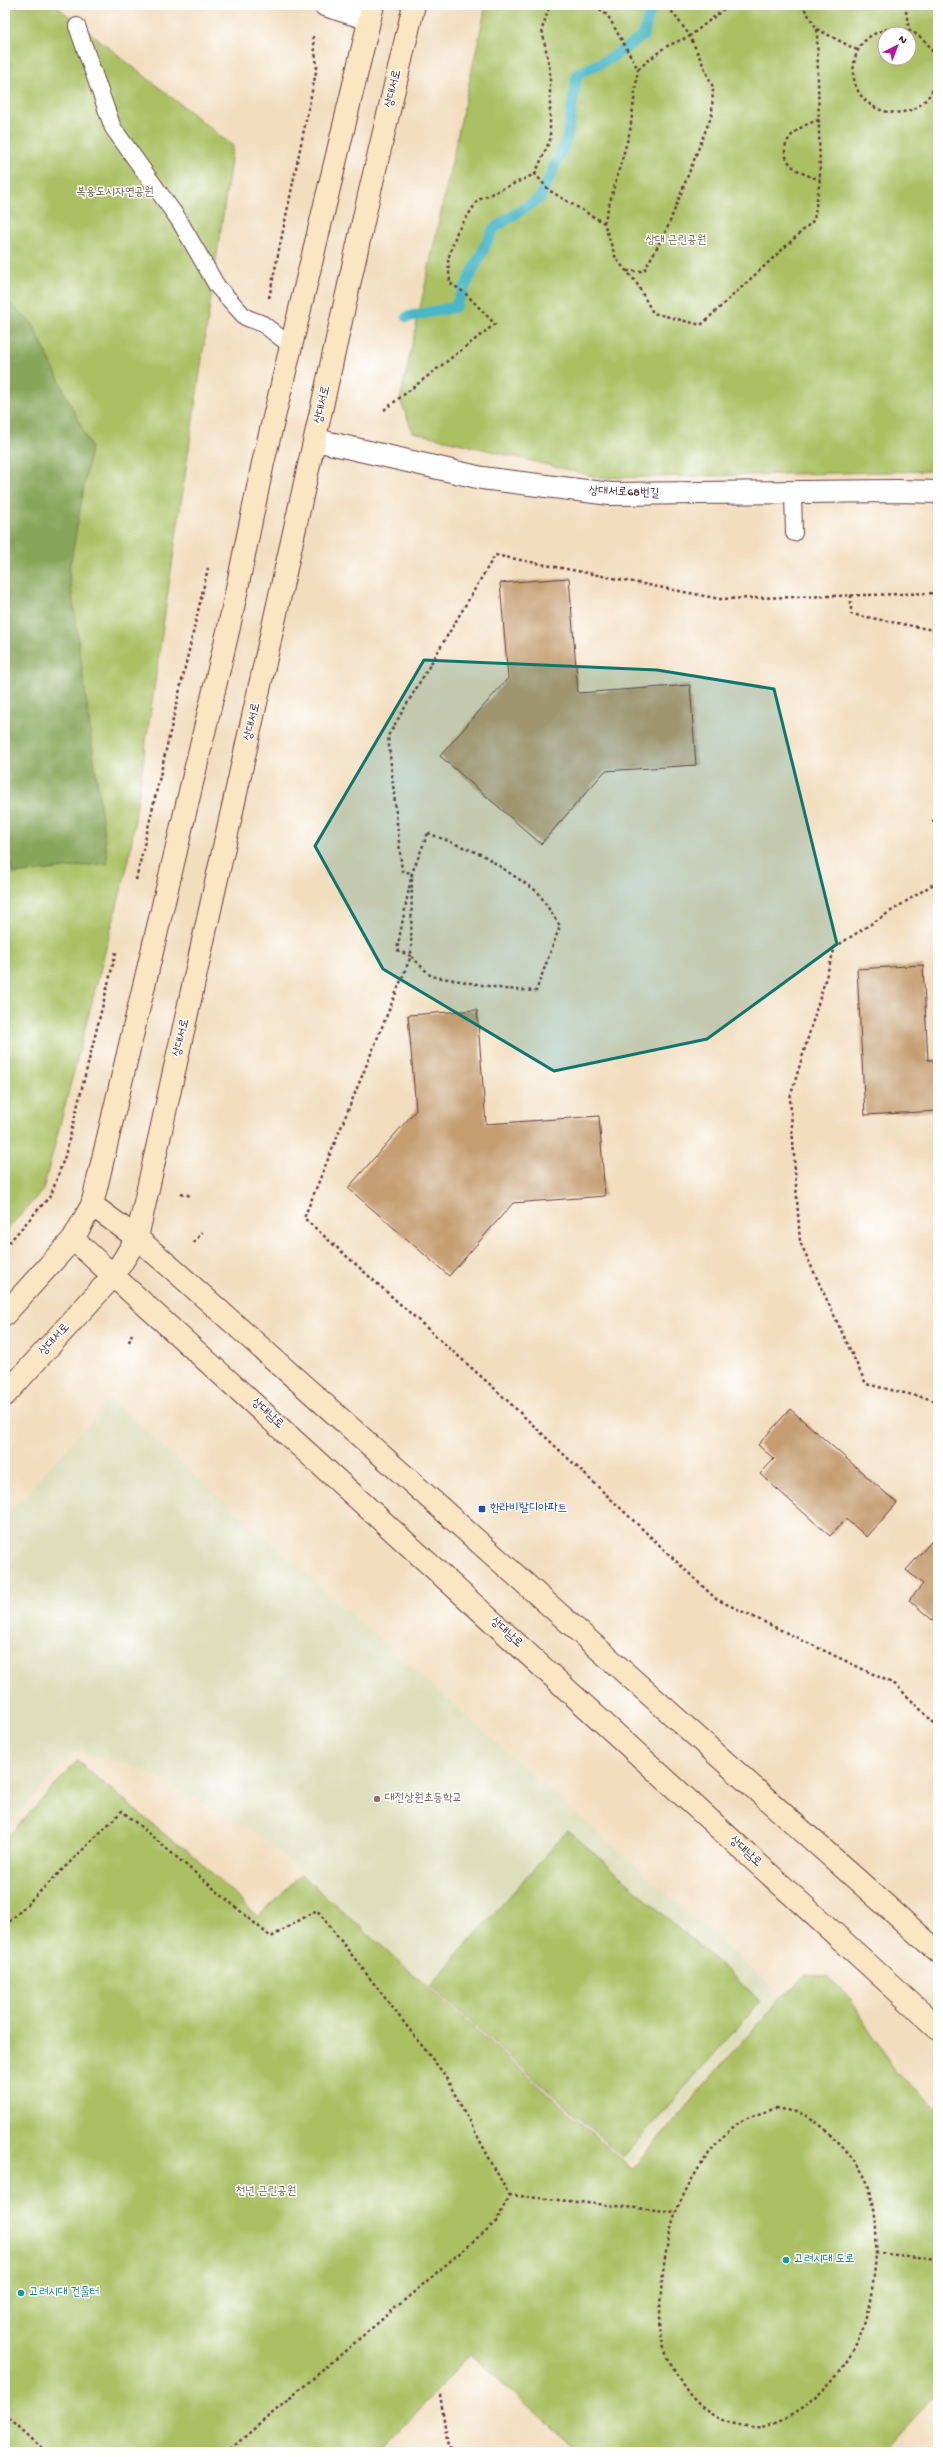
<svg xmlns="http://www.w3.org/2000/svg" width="943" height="2457" font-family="'Gochi Hand','Poor Story',sans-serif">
	<rect width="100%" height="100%" fill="#fff"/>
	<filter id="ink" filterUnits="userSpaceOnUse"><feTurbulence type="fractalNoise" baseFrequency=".025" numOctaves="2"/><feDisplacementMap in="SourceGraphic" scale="8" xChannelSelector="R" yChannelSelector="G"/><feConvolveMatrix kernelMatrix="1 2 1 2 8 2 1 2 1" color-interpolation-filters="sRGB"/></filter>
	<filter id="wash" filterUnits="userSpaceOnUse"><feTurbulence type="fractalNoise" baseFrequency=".012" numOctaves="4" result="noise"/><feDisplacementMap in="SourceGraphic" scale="16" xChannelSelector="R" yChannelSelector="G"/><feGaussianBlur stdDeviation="0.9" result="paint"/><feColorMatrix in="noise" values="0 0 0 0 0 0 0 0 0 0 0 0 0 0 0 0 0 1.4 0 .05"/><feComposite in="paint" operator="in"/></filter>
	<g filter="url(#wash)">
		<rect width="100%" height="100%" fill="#f2ddbe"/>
		<polygon fill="#dddebc" points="110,1400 782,1996 628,2164 262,1837 143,1769 75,1751 5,1829 5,1517"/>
		<g fill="#aac064" stroke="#7a7048" fill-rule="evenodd">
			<polygon points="5,5 55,5 233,146 129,860 43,1190 5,1232"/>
			<path d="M486 5H938V397L932 471 601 478 413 432 400 400ZM885 34H909V58H885Z"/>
			<polygon points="77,1761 169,1838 190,1852 258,1917 301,1874 632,2169 782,1996 806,1975 827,1976 849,1997 896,2072 938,2109 938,2392 883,2452 580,2452 470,2354 380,2452 5,2452 5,1840"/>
			<polygon points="568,1830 761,2001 623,2157 430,1986"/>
		</g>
		<polygon fill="#87a65a" stroke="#686242" points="5,300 32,323 91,447 69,572 108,863 14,874 5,855"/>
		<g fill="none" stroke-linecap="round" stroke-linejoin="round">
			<polyline stroke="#4ab7c6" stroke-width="11" points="407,317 455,307 494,228 540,198 567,139 577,74 611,58 643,36 652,5"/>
		</g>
		<g id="blocks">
			<g fill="#c49d71">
				<polygon points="569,578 578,693 690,685 696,765 605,771 541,844 440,756 508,678 500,583"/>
				<polygon points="923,965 928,1060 938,1060 938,1111 865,1115 857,969"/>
				<polygon points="477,1010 486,1124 599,1116 605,1196 513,1203 449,1276 348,1188 416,1110 408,1015"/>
				<polygon points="790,1409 897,1503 867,1537 846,1519 830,1536 760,1474 774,1459 758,1445"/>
				<polygon points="938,1534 938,1625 909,1600 923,1584 906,1570"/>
			</g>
		</g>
	</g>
	<g filter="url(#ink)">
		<use href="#blocks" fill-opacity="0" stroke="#633c41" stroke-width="1"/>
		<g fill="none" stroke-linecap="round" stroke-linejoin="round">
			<defs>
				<g id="lane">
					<polyline points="77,26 113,128 179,220 217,286 245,317 263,324 291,346"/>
					<polyline points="793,493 794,533"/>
				</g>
				<g id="street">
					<polyline points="325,5 369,19"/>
					<polyline points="316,440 482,478 610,494 896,491 938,492"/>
				</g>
				<g id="secondary">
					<polyline points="92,1205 137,1238 175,1271 938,1952"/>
					<polyline points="73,1239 938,2028"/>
					<polyline points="5,1314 73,1239 92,1205 229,627 263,463 373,5"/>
					<polyline points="5,1395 114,1275 137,1238 369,195 414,5"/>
				</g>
			</defs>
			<use href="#lane" stroke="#633c41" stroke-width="18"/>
			<use href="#street" stroke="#633c41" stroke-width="24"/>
			<use href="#secondary" stroke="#633c41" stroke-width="24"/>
			<g stroke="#633c41" stroke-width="2.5" stroke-dasharray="3 3" stroke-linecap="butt">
				<polyline points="595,5 608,16 638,69 665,47 690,36 667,5"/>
				<polyline points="905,5 909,30"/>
				<polyline points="817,29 857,50"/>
				<path d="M938 69C934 42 912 23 884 30 872 33 860 42 856 55 837 116 926 138 938 74"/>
				<path d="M819 120C774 133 773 169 820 179"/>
				<polyline points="535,174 550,140 550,71 542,29 550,5"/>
				<polyline points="604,223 630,131 638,69"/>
				<polyline points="627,271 644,271 667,229 712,114 713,87 690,36 729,5"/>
				<polyline points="269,298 317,67 313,36"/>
				<polyline points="384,410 495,324 465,293 450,283 448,259 457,232 478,200 535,174 550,191 604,223 616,259 636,282 653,313 701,325 814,220 820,179 817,29 802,5"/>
				<polyline points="938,593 720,599 495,555 388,736 402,871 412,873 397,950 411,956 304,1218 494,1388 716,1599 896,1685 938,1727"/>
				<polyline points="851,595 851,614 938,631"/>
				<polyline points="938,815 933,821 938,832"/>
				<polygon points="428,833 483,855 538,892 560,926 536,991 505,989 431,976 411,956 412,873"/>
				<polyline points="136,880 208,568"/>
				<polyline points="938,881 835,947 790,1098 800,1242 866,1384 930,1399 938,1404"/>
				<polyline points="181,1193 191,1196"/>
				<polyline points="194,1243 202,1232"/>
				<polyline points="5,1247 51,1195 65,1156 116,952"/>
				<polyline points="129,1342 132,1334"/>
				<polyline points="5,1926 122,1811 271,1937 317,1910 444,2074 509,2195 497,2221 227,2452"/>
				<path d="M776 2108C785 2110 796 2111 804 2115 815 2119 826 2130 834 2138 847 2150 860 2166 867 2182 883 2224 876 2285 863 2328 851 2368 803 2420 761 2427 755 2428 746 2426 740 2425 713 2421 692 2402 679 2378 673 2367 664 2353 662 2340 656 2309 665 2239 677 2210 688 2182 712 2143 737 2124 747 2116 764 2113 776 2108Z"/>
				<polyline points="509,2195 676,2212"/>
				<polyline points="875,2253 938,2259"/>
				<polyline points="440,2394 448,2446 455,2452"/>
				<polyline points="5,2414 46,2452"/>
			</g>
			<use href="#lane" stroke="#fff" stroke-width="16"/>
			<use href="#street" stroke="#fff" stroke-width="22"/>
			<use href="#secondary" stroke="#fbe6c4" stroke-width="22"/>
		</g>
	</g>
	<path fill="#0f766e" fill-opacity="0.2" stroke="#0f766e" stroke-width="3" stroke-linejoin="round" d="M424 660 657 670 774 689 837 944 707 1039 554 1071 383 969 315 846Z"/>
	<rect fill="#1a4fb4" stroke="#fff" stroke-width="1.5" x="478" y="1505" width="8" height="8" rx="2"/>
	<circle fill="#8d6e63" stroke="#fff" stroke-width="1.5" cx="377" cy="1799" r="4"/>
	<g fill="#0f9aa8" stroke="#fff" stroke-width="1.5">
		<circle cx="786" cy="2260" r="4"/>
		<circle cx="21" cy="2293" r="4"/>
	</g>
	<g text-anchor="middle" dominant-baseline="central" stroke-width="3" stroke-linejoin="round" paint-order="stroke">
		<g font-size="12" fill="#4a1f2b" stroke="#fff">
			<text transform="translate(394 89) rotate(-77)">상대서로</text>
			<text transform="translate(323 405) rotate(-78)">상대서로</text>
			<text transform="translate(624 493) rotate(2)">상대서로68번길</text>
			<text transform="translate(253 722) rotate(-77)">상대서로</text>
			<text transform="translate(182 1038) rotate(-77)">상대서로</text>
			<text transform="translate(55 1340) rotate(-48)">상대서로</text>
			<text transform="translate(267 1414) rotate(42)">상대남로</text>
			<text transform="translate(506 1633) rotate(42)">상대남로</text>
			<text transform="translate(745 1852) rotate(42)">상대남로</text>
		</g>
		<g font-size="12" fill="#6c573f" stroke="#fff">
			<text x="115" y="193">복용도시자연공원</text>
			<text x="676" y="241">상대 근린공원</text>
			<text x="266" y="2192">천년 근린공원</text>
		</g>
		<g font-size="12" fill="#164399" stroke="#fff" text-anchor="start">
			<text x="490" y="1509">한라비발디아파트</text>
		</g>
		<g font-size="12" fill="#785e54" stroke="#fff" text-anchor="start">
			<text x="385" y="1799">대전상원초등학교</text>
		</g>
		<g font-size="12" fill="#0d838f" stroke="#fff" text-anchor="start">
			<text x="794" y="2260">고려시대 도로</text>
			<text x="29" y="2293">고려시대 건물터</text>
		</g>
	</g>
	<rect width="943" height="2457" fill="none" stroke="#fff" stroke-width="20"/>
	<g transform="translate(897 46) rotate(42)"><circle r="19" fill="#ffffff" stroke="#b7a5aa"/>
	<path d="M0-3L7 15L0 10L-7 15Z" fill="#b5179e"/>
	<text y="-6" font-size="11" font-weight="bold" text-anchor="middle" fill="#4a1f2b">N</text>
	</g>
</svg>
